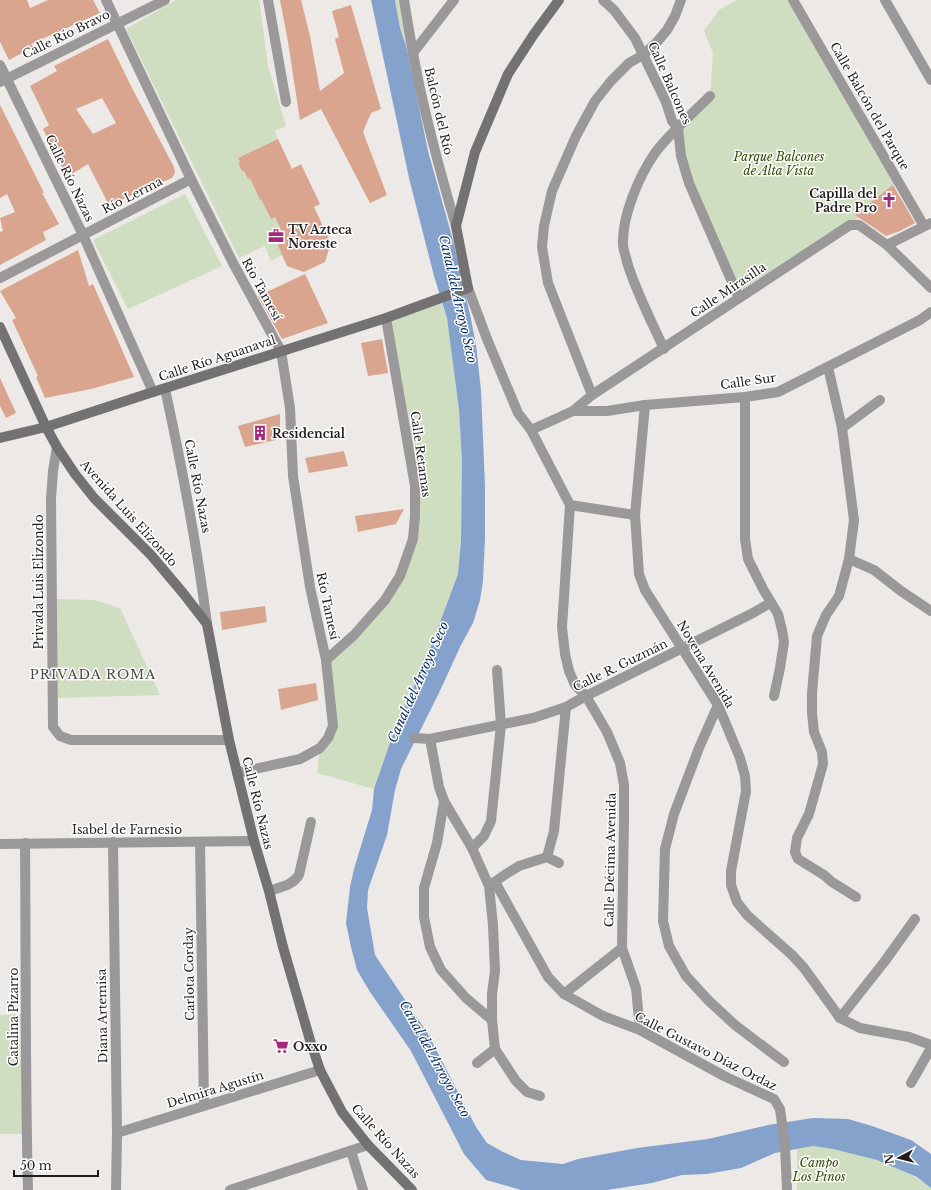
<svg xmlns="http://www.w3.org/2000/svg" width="931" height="1190" font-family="'Libre Baskerville',serif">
	<rect width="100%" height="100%" fill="#ece9e6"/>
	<g fill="#cfddc0">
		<path d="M176 0H259L268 66 286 126 275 131 278 139 238 158 240 162 238 163 242 171H244C255 183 263 197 270 212L268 213 271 219 275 217 282 232 278 246 282 255 271 261 265 246 239 258 126 29Z"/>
		<polygon points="395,0 404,0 413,53 407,49 400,28"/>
		<polygon points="737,0 788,0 894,184 850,225 739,298 689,183 678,128 710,96 713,53 704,31 719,10"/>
		<polygon points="185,194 222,266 128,309 93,240"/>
		<polygon points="440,298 447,318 459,410 462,461 461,541 458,574 427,657 394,730 374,789 317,773 320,748 333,726 326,660 400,576 415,516 386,318"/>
		<polygon points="55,599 93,600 120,608 160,695 55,698"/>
		<polygon points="27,1014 27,1134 0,1134 0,1015"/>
		<path d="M813 1146C854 1151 898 1162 931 1188V1190H797V1149Z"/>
	</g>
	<polygon fill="#85a2cc" points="371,0 395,0 400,28 407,49 428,151 454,244 471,319 476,345 481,390 485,487 485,538 483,581 480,600 473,623 461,645 438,695 401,769 395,790 387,835 368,890 367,908 375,955 428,1034 476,1127 487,1143 503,1152 521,1160 563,1164 578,1159 637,1148 708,1139 768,1125 813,1118 848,1119 872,1126 911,1140 931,1154 931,1188 917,1177 877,1160 833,1149 813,1146 775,1153 741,1168 707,1174 682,1175 652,1183 607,1190 521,1190 486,1180 464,1154 411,1051 370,992 357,970 351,947 346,923 350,887 354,869 372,810 374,789 394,731 427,657 458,574 461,541 462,461 459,410 447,318 434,276 409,178"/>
	<g fill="#d9a58f" fill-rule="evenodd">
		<polygon points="0,0 27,0 30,8 48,0 93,0 100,13 31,44 33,47 9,60 0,42"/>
		<polygon points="280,0 301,0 310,36 320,91 344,73 335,39 339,37 332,11 351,5 381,109 371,113 363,132 387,195 370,203 321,109 300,120 288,42"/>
		<path d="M108 39 132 88 174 167 175 173 172 178 109 205 88 164 67 177 43 129 49 125 30 86 57 71 54 66ZM102 98 116 123 93 134 76 109Z"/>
		<polygon points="0,105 44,193 42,193 59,224 43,232 46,240 0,265 0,232 3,231 0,218 15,212 7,194 0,198"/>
		<polygon points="278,139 292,169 301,164 320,204 314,207 331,243 325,262 304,272 287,266 278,246 282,232 275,217 271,219 261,199 260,200 250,178 248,179 244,171 242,171 238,163 240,162 238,158"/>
		<polygon points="893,185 915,223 900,231 886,236 855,215"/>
		<polygon points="78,250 89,286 93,284 134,377 91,389 45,398 36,377 38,376 12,320 16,318 0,291"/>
		<polygon points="305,274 328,323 282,339 258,296"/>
		<polygon points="382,339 388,373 368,376 361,343"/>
		<polygon points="0,378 16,413 6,418 0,406"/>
		<polygon points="280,414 280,439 245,447 238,426"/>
		<polygon points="344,451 348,466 309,473 305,458"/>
		<polygon points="404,509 396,524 358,532 355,516"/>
		<polygon points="265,606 267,622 222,630 220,612"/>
		<polygon points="316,683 318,700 281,710 278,689"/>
	</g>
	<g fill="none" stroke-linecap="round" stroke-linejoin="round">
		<g stroke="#9a9898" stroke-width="10">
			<polyline points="106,0 191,179 233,263 281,351 290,408 293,476 310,587 326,660 333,726 328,738 320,748 300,759 237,773"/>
			<polyline points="268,0 286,102"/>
			<path d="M404 0C409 31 414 62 421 93 431 138 443 182 456 226"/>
			<polyline points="603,0 614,10 635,38 666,102 672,121 678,128 681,156 689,183 739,298"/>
			<polyline points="793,0 924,226"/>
			<polyline points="885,0 931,80"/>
			<polyline points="413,53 454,0"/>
			<polyline points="0,65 83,235 153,392"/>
			<polyline points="0,82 165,0"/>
			<polyline points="887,245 931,223"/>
			<polyline points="0,278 191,179"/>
			<polyline points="468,288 487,339 518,413 531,430 570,505 562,627 565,654 569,671 575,685 586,696 607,732 620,763 624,785 624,819 622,948 636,988 640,1030"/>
			<path d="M664 349C651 320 636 292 627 262 626 256 623 250 623 244 622 216 639 176 655 153 669 134 693 113 710 96"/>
			<polyline points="828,367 842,428 854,520 849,559 839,596 826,615 817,636 812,693 812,713 814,732 822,752 823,764 809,814 797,838 795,852 798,859 824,875 832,882 856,897"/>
			<path d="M165 389C182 467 197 545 207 624"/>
			<polyline points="592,395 548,283 542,247 544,226 552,191 576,136 595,101 611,81 629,63 643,55 657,42 667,30 675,16 681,0"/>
			<polyline points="745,397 745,539 748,559 763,589 778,614 782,630 784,642 780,668 774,696"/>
			<polyline points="645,405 635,515 639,574 645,590 718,705 740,758 745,776 746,791 731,871 731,885 737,902 747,915 792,955 804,968 840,1018 860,1028 909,1037 931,1045"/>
			<polyline points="573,411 607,411 645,405 745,397 778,392 920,320 931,312"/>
			<polyline points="842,428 880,400"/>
			<polyline points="531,430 573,411 592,395 850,225 859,225 887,245 931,288"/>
			<polyline points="57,447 53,471 51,499 53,727 60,736 71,740 229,740"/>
			<polyline points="570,505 635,515"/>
			<polyline points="849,559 874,570 901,591 931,611"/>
			<polyline points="326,660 354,635 385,600 400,576 413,539 415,516 415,486 386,318"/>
			<polyline points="718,705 699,748 674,814 665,849 663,921 669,946 686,976 709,1001 735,1025 784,1062"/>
			<polyline points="414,738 430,739 533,718 566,707 586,696 753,613 770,603"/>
			<polyline points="430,739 439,787 444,801 472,848 489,886 493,925 495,971 492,994 492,1020 495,1049 477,1063"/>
			<polyline points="444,801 437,843 424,888 424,917 430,947 441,970 466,998 492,1020"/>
			<polyline points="113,842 117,1133 116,1190"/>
			<polyline points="200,842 204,1105"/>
			<path d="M25 843C26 959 25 1074 28 1190"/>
			<polyline points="0,844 254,841"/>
			<polyline points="472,848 484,836 491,821 501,725 497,670"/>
			<polyline points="547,857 554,831 566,707"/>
			<polyline points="495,882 548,977 564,994 603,1016 640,1030 724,1076 774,1099 780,1109 785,1146 787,1190"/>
			<polyline points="490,885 506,874 519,866 547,857 559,863"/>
			<path d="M269 891C280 887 292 886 299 875L311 822"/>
			<polyline points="564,994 622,948"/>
			<polyline points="840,1018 885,961 915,919"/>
			<polyline points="495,1049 516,1081 527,1092 540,1096"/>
			<polyline points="911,1083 931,1048"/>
			<polyline points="117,1133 320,1070"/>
			<polyline points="351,1151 363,1190"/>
			<polyline points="230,1190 368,1145"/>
		</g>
		<g stroke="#747172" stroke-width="10">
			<polyline points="0,327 46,427 57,447 75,474 94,498 151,555 183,593 207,624 229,740 254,841 269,891 283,947 310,1040 320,1070 342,1112 368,1145 412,1190"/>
			<polyline points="0,438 46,427 153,392 386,318 468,288 456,226 475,152 508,74 534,34 559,0"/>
		</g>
	</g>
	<defs>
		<symbol id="church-bare" viewBox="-9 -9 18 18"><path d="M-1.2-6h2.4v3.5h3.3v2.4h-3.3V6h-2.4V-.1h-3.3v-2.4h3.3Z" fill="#a4287b" stroke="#fff" stroke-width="2.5" paint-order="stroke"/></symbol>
		<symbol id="office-bare" viewBox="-9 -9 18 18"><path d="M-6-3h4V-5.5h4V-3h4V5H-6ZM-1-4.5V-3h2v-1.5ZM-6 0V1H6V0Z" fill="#a4287b" stroke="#fff" stroke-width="2.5" paint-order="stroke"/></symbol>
		<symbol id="building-bare" viewBox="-9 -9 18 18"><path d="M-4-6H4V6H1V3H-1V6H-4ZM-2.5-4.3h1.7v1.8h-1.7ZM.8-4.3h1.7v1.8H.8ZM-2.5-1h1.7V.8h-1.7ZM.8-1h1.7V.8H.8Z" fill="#a4287b" stroke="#fff" stroke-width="2.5" paint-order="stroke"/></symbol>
		<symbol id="supermarket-bare" viewBox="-9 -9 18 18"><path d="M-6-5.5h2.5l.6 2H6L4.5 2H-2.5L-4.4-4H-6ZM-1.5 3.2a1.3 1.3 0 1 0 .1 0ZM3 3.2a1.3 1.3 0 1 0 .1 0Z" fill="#a4287b" stroke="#fff" stroke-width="2.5" paint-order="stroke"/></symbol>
	</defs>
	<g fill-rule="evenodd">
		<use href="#church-bare" x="878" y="189" width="22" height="22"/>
		<use href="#office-bare" x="265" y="225" width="22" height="22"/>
		<use href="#building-bare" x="249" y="422" width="22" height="22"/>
		<use href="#supermarket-bare" x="270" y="1035" width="22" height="22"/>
	</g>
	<g text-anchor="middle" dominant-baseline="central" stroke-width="3" stroke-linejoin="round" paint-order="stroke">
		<g font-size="12" fill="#201e1d" stroke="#fff">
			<text transform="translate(66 34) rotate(-26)">Calle Río Bravo</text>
			<text transform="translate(670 83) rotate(66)">Calle Balcones</text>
			<text transform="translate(870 106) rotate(60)">Calle Balcón del Parque</text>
			<text transform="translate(439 111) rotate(77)">Balcón del Río</text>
			<text transform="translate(70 178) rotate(64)">Calle Río Nazas</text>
			<text transform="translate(132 195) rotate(-27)">Río Lerma</text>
			<text transform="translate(262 289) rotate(61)">Río Tamesí</text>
			<text transform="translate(728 290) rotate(-34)">Calle Mirasilla</text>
			<text transform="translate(217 358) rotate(-18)">Calle Río Aguanaval</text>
			<text transform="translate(748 381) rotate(-8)">Calle Sur</text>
			<text transform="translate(421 454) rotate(82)">Calle Retamas</text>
			<text transform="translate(198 486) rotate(79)">Calle Río Nazas</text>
			<text transform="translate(129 513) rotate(48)">Avenida Luis Elizondo</text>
			<text transform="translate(38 582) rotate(-90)">Privada Luis Elizondo</text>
			<text transform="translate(328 606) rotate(78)">Río Tamesí</text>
			<text transform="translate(706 664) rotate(59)">Novena Avenida</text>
			<text transform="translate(620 665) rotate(-26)">Calle R. Guzmán</text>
			<text transform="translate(258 803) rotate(76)">Calle Río Nazas</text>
			<text x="127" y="829">Isabel de Farnesio</text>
			<text transform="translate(610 860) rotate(-89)">Calle Décima Avenida</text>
			<text transform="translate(189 974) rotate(-91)">Carlota Corday</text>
			<text transform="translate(102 1016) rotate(-91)">Diana Artemisa</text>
			<text transform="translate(13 1017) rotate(-90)">Catalina Pizarro</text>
			<text transform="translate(706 1051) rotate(27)">Calle Gustavo Díaz Ordaz</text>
			<text transform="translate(215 1089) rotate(-17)">Delmira Agustín</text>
			<text transform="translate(386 1141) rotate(48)">Calle Río Nazas</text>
		</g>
		<g font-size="12" font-style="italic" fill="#304900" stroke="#fff">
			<text x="779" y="156">Parque Balcones<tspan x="779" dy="14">de Alta Vista</tspan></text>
			<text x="819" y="1162">Campo<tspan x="819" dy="14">Los Pinos</tspan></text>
		</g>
		<g font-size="12" font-weight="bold" fill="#201e1d" stroke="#fff" text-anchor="start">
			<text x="877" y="193" text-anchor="end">Capilla del<tspan x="877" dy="14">Padre Pro</tspan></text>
			<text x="288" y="229">TV Azteca<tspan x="288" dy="14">Noreste</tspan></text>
			<text x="272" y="433">Residencial</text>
			<text x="293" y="1046">Oxxo</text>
		</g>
		<g font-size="13" font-style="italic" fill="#022a5c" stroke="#fff">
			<text transform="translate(458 299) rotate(77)">Canal del Arroyo Seco</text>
			<text transform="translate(418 682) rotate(-66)">Canal del Arroyo Seco</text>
			<text transform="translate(435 1059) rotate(61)">Canal del Arroyo Seco</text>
		</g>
		<g font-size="13" letter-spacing="1" fill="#4e4b49" stroke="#fff">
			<text x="93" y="674">PRIVADA ROMA</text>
		</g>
	</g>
	<g transform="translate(899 1158) rotate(263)" stroke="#ffffff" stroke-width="3" paint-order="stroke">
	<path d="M0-3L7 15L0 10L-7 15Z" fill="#201e1d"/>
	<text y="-6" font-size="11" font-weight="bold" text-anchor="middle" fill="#201e1d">N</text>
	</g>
	<path d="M14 1170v6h84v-6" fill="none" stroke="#201e1d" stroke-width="2"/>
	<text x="20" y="1170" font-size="12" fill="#201e1d" stroke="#ffffff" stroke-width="3" paint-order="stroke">50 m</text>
</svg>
